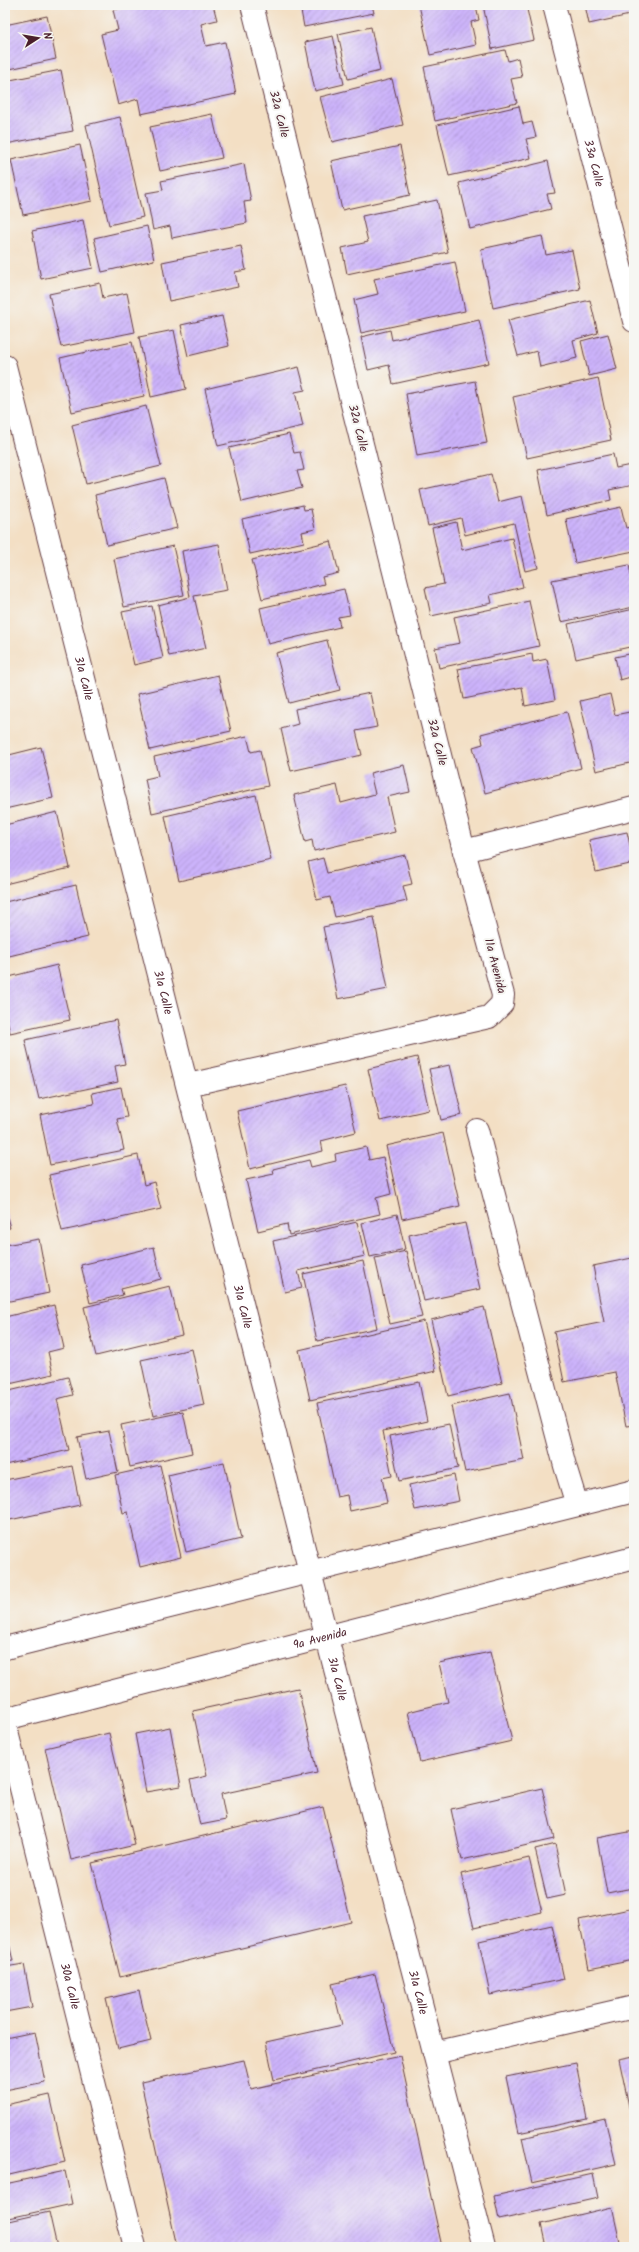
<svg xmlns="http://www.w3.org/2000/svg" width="639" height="2252" font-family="Kalam,sans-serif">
	<defs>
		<pattern id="building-hatch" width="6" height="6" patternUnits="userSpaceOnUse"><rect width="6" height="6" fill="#ccb3fb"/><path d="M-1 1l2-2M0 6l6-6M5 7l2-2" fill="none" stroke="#a891cb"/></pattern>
	</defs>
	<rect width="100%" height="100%" fill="#f6f6f2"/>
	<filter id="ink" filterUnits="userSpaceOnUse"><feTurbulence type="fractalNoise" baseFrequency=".025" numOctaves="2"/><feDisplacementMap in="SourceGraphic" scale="8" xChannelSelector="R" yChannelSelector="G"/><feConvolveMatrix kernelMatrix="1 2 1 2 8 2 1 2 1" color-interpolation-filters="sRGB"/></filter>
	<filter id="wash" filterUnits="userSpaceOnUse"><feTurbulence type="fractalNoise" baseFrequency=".012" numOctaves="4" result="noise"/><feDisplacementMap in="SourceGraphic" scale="16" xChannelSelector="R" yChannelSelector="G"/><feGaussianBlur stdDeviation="0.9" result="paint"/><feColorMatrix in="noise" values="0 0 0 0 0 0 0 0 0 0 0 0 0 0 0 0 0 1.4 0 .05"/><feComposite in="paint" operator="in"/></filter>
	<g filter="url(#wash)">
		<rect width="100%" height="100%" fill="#f3dfc4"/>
		<g id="blocks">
			<g fill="url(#building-hatch)">
				<polygon points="133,5 213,5 217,20 201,24 206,46 225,42 236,94 141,114 138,99 118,105 101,34 118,30 113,10"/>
				<polygon points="300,5 372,5 374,13 304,27"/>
				<polygon points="419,5 476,5 479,20 471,22 476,45 430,55"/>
				<polygon points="483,5 526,5 534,40 492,49"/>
				<polygon points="585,5 634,5 634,14 589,24"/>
				<polygon points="47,16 56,59 5,70 5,25"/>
				<polygon points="371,27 380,71 348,79 338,34"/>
				<polygon points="333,36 344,84 315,91 305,42"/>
				<polygon points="505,50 508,61 518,58 522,77 511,79 517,103 435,121 424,67"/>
				<polygon points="61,70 73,131 6,144 5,81"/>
				<polygon points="392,79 403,125 332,142 320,97"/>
				<polygon points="519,106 523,124 532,122 536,137 526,139 531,158 449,176 437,125"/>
				<polygon points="212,114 222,158 160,171 150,127"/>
				<polygon points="120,117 143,217 109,225 86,125"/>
				<polygon points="80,145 92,201 23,215 11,160"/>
				<polygon points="400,146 410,195 342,210 331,161"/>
				<polygon points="548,161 555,193 547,194 551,209 470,229 459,183"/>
				<polygon points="244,164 251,201 244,202 247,223 172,238 170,226 153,230 146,193 163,190 161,181"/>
				<polygon points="437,200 448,252 347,274 342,248 368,242 362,216"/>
				<polygon points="83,220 93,268 41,279 32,231"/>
				<polygon points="147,226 154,260 102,272 94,238"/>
				<polygon points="542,236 546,255 572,250 580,289 493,308 481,249"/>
				<polygon points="241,246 246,270 235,272 238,287 169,301 162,262"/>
				<polygon points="455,262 465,311 361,333 354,300 378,294 374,279"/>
				<polygon points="100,283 103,298 127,293 135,332 61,347 49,294"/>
				<polygon points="590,300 598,333 573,340 577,358 540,367 537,351 518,356 508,320"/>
				<polygon points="222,316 229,346 188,356 181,325"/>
				<polygon points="479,320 489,363 393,384 389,365 368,370 361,337 390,330 392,340"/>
				<polygon points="174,330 186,389 151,397 139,337"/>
				<polygon points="608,334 617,369 589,376 581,341"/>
				<polygon points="132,342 144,396 72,412 60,358"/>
				<polygon points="299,367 305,390 295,392 303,426 218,446 205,389"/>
				<polygon points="598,378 611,440 527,458 513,397"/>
				<polygon points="475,381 487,443 417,456 406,394"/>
				<polygon points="146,406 161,466 86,484 72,425"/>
				<polygon points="289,434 294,453 300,452 304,470 297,471 302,488 242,502 229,448"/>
				<polygon points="613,454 616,468 631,465 634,485 609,490 611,500 547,515 538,470"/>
				<polygon points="491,474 498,502 522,496 538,568 525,571 514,523 465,535 461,518 428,526 420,490"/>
				<polygon points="164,478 177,528 107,545 95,495"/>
				<polygon points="303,505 304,510 311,509 315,529 302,532 304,542 250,554 242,519"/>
				<polygon points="621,507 626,528 634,526 634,551 575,563 566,519"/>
				<polygon points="456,522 462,550 512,538 523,587 490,595 492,603 431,616 425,588 444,584 432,528"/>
				<polygon points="331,541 339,573 322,577 324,584 262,599 252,560"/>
				<polygon points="219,544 227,590 194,596 206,648 169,656 158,605 190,597 182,551"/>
				<polygon points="173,546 184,595 124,607 114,559"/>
				<polygon points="629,565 634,591 634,607 561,622 552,580"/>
				<polygon points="344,589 350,615 338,617 340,627 268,644 260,608"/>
				<polygon points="529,601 539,646 439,668 435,648 460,643 454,617"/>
				<polygon points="152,606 163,658 134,665 122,612"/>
				<polygon points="634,609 634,646 576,659 568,624"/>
				<polygon points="327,640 340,690 289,703 276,653"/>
				<polygon points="634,653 634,676 620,680 615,657"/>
				<polygon points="532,654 533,662 547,659 555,700 525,706 522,687 464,699 458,669"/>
				<polygon points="218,675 231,731 150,750 137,694"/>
				<polygon points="370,693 377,727 356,731 362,755 291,771 281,729 298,724 295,709"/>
				<polygon points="610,694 615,715 634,711 634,762 596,771 580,701"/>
				<polygon points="567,712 581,768 485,793 473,747 483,744 481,734"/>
				<polygon points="247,736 251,752 260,750 268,786 152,813 145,779 158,776 154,757"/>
				<polygon points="41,747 53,798 5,809 5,756"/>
				<polygon points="404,765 410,792 387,797 395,832 314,851 312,840 305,842 294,795 337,785 341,803 375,794 370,773"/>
				<polygon points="256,795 271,860 179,881 165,816"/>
				<polygon points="57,812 70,868 5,884 5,825"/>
				<polygon points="627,832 634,863 596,872 589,840"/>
				<polygon points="405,855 412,884 403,886 407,901 335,917 330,897 317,900 308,862 323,858 327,873"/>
				<polygon points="76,885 88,937 5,957 5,902"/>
				<polygon points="374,917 388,989 338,999 323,927"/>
				<polygon points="57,965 70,1020 10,1033 5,1010 5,978"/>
				<polygon points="116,1020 125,1064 115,1066 118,1082 39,1099 25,1040"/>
				<polygon points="417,1057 429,1110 380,1121 368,1069"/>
				<polygon points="450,1065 462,1115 441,1120 429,1069"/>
				<polygon points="345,1086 356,1132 321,1141 323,1151 250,1169 237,1111"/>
				<polygon points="121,1087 127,1117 117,1119 124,1150 50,1165 40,1115 94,1104 92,1093"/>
				<polygon points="443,1133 460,1206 402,1219 386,1146"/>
				<polygon points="366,1147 369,1160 383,1157 391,1194 376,1198 380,1214 289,1235 287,1224 258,1231 246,1180 274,1174 273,1169 309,1160 311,1167 336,1161 335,1154"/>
				<polygon points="138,1155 144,1185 154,1182 161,1209 62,1231 49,1175"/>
				<polygon points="5,1210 10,1228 5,1229"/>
				<polygon points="397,1214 405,1249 370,1257 362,1223"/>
				<polygon points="357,1222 365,1256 298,1271 302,1288 285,1292 273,1241"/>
				<polygon points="465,1223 480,1289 424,1301 409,1235"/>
				<polygon points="39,1239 49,1293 5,1302 5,1245"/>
				<polygon points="154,1247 161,1279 121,1289 123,1295 90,1303 81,1265"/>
				<polygon points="406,1251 422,1317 390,1324 375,1258"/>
				<polygon points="632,1258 634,1268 634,1425 626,1426 615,1372 564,1382 554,1332 604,1322 593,1266"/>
				<polygon points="363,1261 377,1328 317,1341 303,1274"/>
				<polygon points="170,1286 182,1335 96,1356 84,1307"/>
				<polygon points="54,1305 64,1348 48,1352 53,1374 5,1385 5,1317"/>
				<polygon points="484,1307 502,1383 448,1396 431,1320"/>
				<polygon points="424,1321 436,1371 310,1400 299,1350"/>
				<polygon points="192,1349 204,1405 153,1416 141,1360"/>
				<polygon points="68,1377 73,1395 57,1399 69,1450 5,1465 5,1392"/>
				<polygon points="419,1382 427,1421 383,1431 392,1476 382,1478 387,1503 350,1511 347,1495 337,1497 317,1403"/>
				<polygon points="510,1393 524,1460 465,1472 451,1406"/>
				<polygon points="183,1412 192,1453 130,1467 121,1425"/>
				<polygon points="449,1424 458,1468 399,1481 390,1436"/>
				<polygon points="109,1431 118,1472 86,1479 77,1437"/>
				<polygon points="224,1462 241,1539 186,1552 168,1475"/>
				<polygon points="160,1465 181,1557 140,1567 128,1512 123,1513 115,1475"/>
				<polygon points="72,1466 80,1505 5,1521 5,1480"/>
				<polygon points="454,1475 459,1501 415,1510 409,1485"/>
				<polygon points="490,1652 512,1741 420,1762 408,1712 448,1702 439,1663"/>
				<polygon points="298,1688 317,1773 221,1794 226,1820 200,1825 190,1780 207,1776 193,1711"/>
				<polygon points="170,1727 181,1786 146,1792 135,1734"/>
				<polygon points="109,1733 135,1845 71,1860 45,1748"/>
				<polygon points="542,1788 554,1839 462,1860 451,1809"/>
				<polygon points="323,1807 351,1922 120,1977 92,1863"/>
				<polygon points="634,1831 634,1888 607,1893 597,1838"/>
				<polygon points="555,1844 566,1895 547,1899 535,1849"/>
				<polygon points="529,1858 542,1912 474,1928 461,1874"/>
				<polygon points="634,1908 634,1960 589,1969 579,1920"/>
				<polygon points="552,1925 564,1979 490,1995 479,1941"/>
				<polygon points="5,1926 13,1961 5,1962"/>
				<polygon points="24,1964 32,2007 5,2012 5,1967"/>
				<polygon points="375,1974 394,2052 274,2080 266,2042 342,2025 332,1984"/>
				<polygon points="139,1991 151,2041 118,2049 106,1999"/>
				<polygon points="35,2032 45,2082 5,2090 5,2038"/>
				<polygon points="400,2056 442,2247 177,2247 141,2082 244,2060 251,2089"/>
				<polygon points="634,2056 634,2116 631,2116 619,2059"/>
				<polygon points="576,2063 587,2119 518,2133 506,2077"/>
				<polygon points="50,2095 65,2162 5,2176 5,2105"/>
				<polygon points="605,2119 616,2164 532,2183 522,2138"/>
				<polygon points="65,2171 72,2204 5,2219 5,2184"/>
				<polygon points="593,2174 598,2198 499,2220 494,2196"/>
				<polygon points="612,2207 621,2247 546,2247 541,2224"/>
				<polygon points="49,2212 57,2247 5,2247 5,2222"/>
			</g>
		</g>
	</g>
	<g filter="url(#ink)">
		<use href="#blocks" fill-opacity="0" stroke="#633c42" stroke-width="1"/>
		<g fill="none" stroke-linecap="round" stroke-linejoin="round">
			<defs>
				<g id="minor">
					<path id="s1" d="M554 5 634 321"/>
					<path id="s2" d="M5 366 310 1572 484 2247"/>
					<polyline points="464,851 634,808"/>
					<polyline points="188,1085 489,1017 502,1004 503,995 464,851 252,5"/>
					<polyline points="477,1130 565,1466 577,1505"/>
					<polyline points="5,1648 634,1491"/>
					<path id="s3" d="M5 1719 634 1558"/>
					<path id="s4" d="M5 1724 135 2247"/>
					<polyline points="434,2053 634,2007"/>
				</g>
			</defs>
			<use href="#minor" stroke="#633c42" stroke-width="24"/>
			<use href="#minor" stroke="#fff" stroke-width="22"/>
		</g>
	</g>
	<g text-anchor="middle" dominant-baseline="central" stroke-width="4" stroke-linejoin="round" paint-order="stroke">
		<g font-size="12" fill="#4a1f2b" stroke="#f6f6f2">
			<text transform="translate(279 114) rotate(76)">32a Calle</text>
			<text stroke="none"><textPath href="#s1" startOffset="163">33a Calle</textPath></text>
			<text transform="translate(358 428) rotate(76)">32a Calle</text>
			<text stroke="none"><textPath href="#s2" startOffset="322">31a Calle</textPath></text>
			<text transform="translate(437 742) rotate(76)">32a Calle</text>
			<text transform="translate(495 966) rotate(76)">11a Avenida</text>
			<text stroke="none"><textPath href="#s2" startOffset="646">31a Calle</textPath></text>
			<text stroke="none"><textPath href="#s2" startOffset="970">31a Calle</textPath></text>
			<text stroke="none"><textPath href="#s3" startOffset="325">9a Avenida</textPath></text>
			<text stroke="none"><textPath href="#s2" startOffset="1354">31a Calle</textPath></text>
			<text stroke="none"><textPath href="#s4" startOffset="270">30a Calle</textPath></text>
			<text stroke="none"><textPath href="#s2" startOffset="1678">31a Calle</textPath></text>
		</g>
	</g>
	<rect width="639" height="2252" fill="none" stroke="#f6f6f2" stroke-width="20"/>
	<g transform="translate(38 38) rotate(78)" stroke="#f6f6f2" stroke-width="3" paint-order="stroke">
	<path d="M0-3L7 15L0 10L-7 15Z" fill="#4a1f2b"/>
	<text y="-6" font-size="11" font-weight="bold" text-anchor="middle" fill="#4a1f2b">N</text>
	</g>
</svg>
